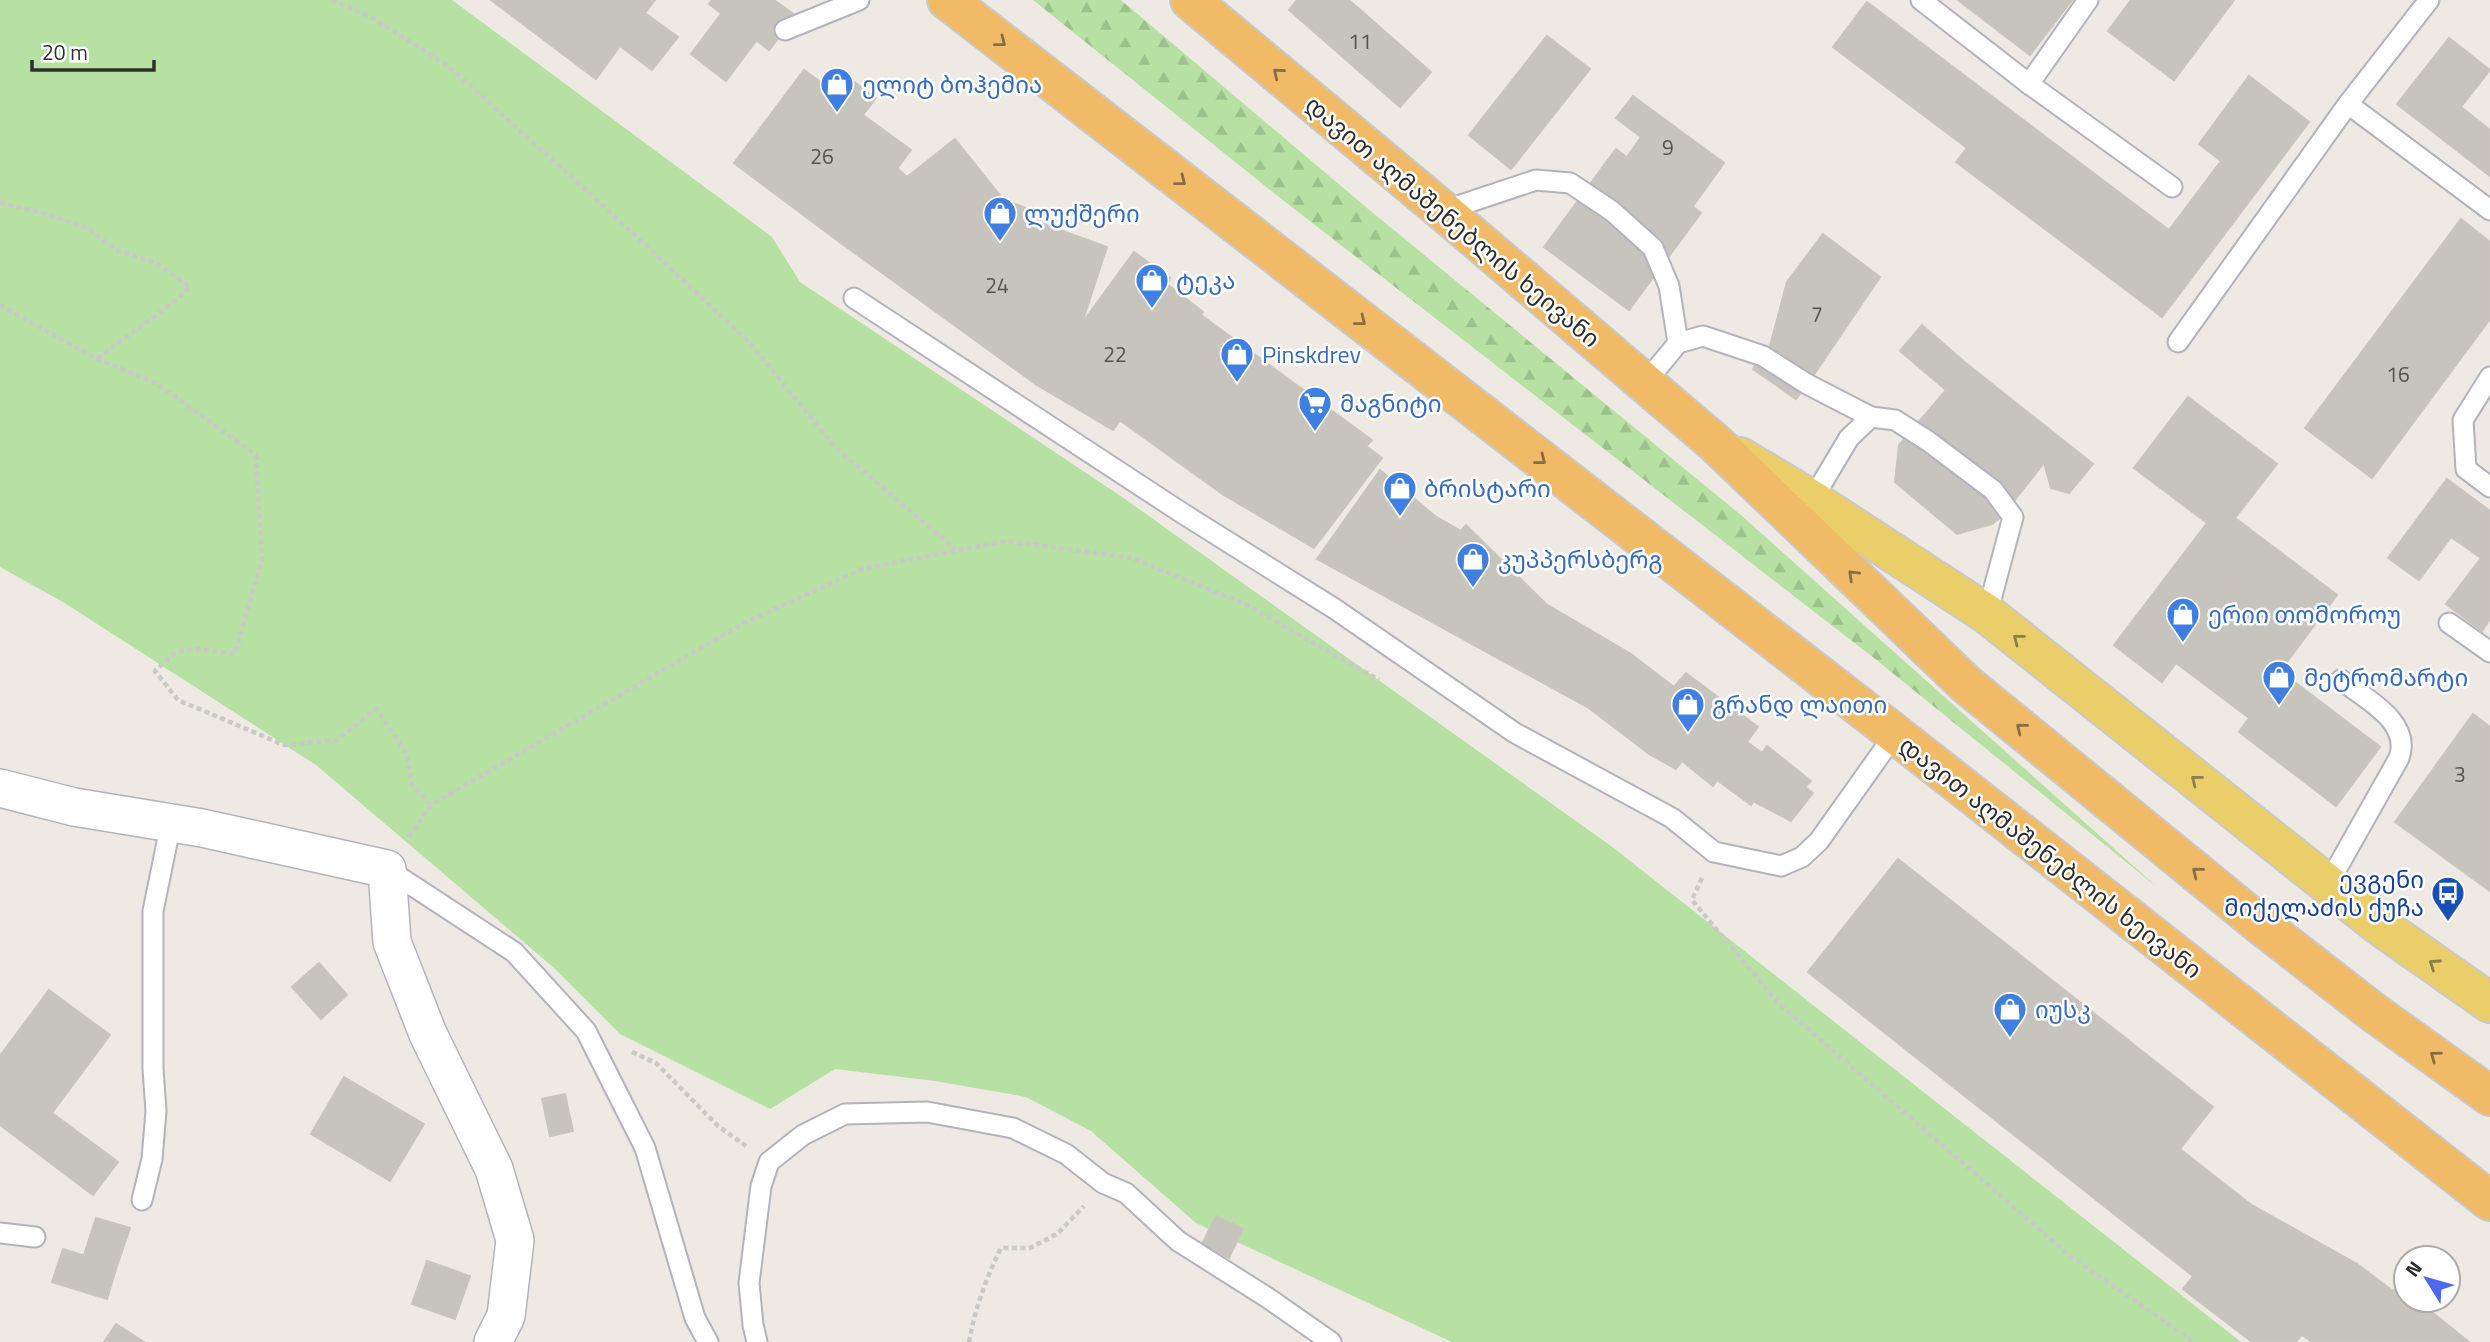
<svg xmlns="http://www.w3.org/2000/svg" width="2490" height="1342" font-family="'Titillium Web','Noto Sans Georgian',sans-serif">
	<defs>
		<pattern id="forest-firs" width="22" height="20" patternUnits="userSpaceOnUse" patternTransform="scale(1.75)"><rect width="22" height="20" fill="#b6e1a2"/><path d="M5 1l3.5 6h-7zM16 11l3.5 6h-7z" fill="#9dc18c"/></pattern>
	</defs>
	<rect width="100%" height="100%" fill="#eee9e2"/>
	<polygon fill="#b6e1a2" points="0,0 452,0 772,237 800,282 1125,499 1611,846 2241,1342 1452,1342 1196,1223 1091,1131 1026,1097 935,1081 835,1069 770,1109 620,1034 553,967 316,765 63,602 0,567"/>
	<polygon fill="url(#forest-firs)" points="1033,0 1121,0 1367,208 1742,516 2157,887 1874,658 1284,201"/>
	<g fill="#c7c3bd" stroke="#cac5bb" stroke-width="2">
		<polygon points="491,0 655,0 645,13 678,37 652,70 620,46 596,79"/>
		<polygon points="712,0 774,0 796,16 769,50 709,4"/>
		<polygon points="1297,0 1349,0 1431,72 1400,107 1289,10"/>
		<polygon points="1958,0 2072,0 2030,55"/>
		<polygon points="2131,0 2234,0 2174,80 2108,31"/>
		<polygon points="1867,2 2169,230 2221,161 2199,144 2249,76 2309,122 2162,317 1956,162 1967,148 1833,47"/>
		<polygon points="721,14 756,41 726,81 691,54"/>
		<polygon points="1547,36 1590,69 1511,169 1469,135"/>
		<polygon points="2449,38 2490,70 2461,107 2490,130 2490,176 2397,104"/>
		<polygon points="804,70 826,86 838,70 876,98 863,115 911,150 841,243 734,163"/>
		<polygon points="1633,96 1724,163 1693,206 1627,157 1641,137 1616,118"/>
		<polygon points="955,139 1003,199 1043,215 1038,222 1107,247 1082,323 1037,385 841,243 897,168 907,177"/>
		<polygon points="1616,149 1701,213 1629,310 1544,247"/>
		<polygon points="2461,219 2490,242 2490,319 2372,478 2305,428"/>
		<polygon points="1823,234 1880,277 1813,376 1770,346 1787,282"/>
		<polygon points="1134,252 1170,278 1167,284 1203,312 1113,430 1037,385"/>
		<polygon points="1201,315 1302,389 1224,495 1121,421"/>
		<polygon points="1922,325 1967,364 1946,390 1900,351"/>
		<polygon points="1770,346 1813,376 1796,399 1753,369"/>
		<polygon points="1967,364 2093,464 2069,493 2051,488 2044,463 1946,390"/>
		<polygon points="1302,389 1372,440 1366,446 1382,458 1314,548 1224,495"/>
		<polygon points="1946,390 2044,463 2002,516 1992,524 1957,534 1895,482 1899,445"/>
		<polygon points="2188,397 2277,464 2235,518 2337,595 2280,671 2380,747 2336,806 2239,732 2249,718 2176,663 2162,682 2114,645 2207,523 2134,468"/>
		<polygon points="1380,470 1435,516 1461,531 1466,525 1546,604 1631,654 1589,708 1317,559"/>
		<polygon points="2447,479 2490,511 2490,619 2482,631 2446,604 2481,558 2451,537 2419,580 2388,558"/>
		<polygon points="1631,654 1674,687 1686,673 1758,727 1747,742 1762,753 1767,746 1811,781 1805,787 1813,793 1791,821 1753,801 1751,805 1717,780 1713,786 1682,761 1676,769 1649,754 1589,708"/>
		<polygon points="2473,714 2490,727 2490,891 2395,822"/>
		<polygon points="1898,859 2213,1107 2123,1221 1808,972"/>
		<polygon points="319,963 347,995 321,1019 292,987"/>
		<polygon points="49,990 110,1035 52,1113 118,1162 93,1195 0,1125 0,1056"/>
		<polygon points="344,1077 424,1124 390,1181 311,1134"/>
		<polygon points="565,1094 573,1131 550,1136 542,1099"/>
		<polygon points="2180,1149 2250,1204 2193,1276 2123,1221"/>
		<polygon points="2250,1204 2357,1264 2296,1342 2252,1342 2183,1289"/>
		<polygon points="1216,1216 1243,1229 1229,1258 1202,1244"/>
		<polygon points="96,1218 130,1228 117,1266 84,1255"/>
		<polygon points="63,1249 117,1266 107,1299 52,1282"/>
		<polygon points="427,1261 470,1276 455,1319 412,1304"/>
		<polygon points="2357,1264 2393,1291 2398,1285 2406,1291 2406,1300 2417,1300 2469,1342 2312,1342 2301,1334"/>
		<polygon points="116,1324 144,1342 104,1342"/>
	</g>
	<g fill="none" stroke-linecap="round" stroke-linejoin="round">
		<defs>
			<g id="service">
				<polyline points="1921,0 2029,84"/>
				<polyline points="2088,0 2029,84 2172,187"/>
				<polyline points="2429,0 2348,104 2490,210"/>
				<polyline points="785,30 859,0"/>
				<polyline points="1443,211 1536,180 1570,183 1612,211 1653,248 1669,286 1678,343"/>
				<polyline points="854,298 1182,513 1335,609 1515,733 1672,818 1714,852 1781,866 1802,857 1819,841 1895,734"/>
				<polyline points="2178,342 2348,104"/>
				<polyline points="2490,377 2463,420 2466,469 2490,487"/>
				<polyline points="1645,383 1678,343 1703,336 1763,356 1807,384 1871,417"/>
				<polyline points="1812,500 1849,438 1871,417 1895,420 1928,441 1993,490 2013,517 1987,614"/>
				<polyline points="2449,623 2490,652"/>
				<polyline points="387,869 514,952 586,1031 645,1148 695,1318 708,1342"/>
				<path d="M2328 884 2399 758C2412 722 2366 699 2341 680"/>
				<polyline points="142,1200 152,1159 156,1111 153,1069 153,911 171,823"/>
				<polyline points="0,1233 35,1237"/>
				<polyline points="757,1342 753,1325 749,1283 761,1186 769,1162 803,1135 845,1114 927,1112 1013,1128 1066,1154 1103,1183 1126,1193 1178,1241 1268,1298 1331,1342"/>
			</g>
			<polyline id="minor" points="0,788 74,807 202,828 387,869 392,942 428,1034 494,1169 515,1240 506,1316 493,1342"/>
			<polyline id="primary" points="1740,457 1812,500 1987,614 2379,925 2490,1003"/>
			<g id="trunk">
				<polyline points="947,0 1895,734 2490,1201"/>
				<polyline points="1190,0 1443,211 1715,443 1967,685 2261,925 2373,1012 2490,1096"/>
			</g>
		</defs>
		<use href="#service" stroke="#b2b3bd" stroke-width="23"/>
		<use href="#minor" stroke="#b2b3bd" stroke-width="40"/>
		<use href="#primary" stroke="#c9c9c9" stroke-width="42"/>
		<use href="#trunk" stroke="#c9c9c9" stroke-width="42"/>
		<g stroke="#c9c9c9" stroke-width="4.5" stroke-dasharray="5 3.5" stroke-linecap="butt">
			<polyline points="332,0 371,17 447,65 608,210 750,343 836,448 955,549"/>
			<path d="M0 203 40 212 88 228 116 250 156 263 190 287C162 314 128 334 97 359"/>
			<polyline points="0,305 97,359 156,383 256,455 262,559 235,654 200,649 176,652 155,671 178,700 284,745 337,740 376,709 407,754 412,785 431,805"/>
			<polyline points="409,837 431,805 744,623 862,569 1006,541 1132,558 1245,604 1379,680"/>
			<polyline points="1702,878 1692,900 1778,1003 2069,1255 2194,1342"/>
			<polyline points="632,1052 656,1063 718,1126 746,1146"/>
			<path d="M969 1342C975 1309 986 1278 1001 1248H1030L1057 1234 1084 1206"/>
		</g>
		<use href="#service" stroke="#fff" stroke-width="19"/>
		<use href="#minor" stroke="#fff" stroke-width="37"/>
		<use href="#primary" stroke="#eace6a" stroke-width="38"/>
		<use href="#trunk" stroke="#f0ba67" stroke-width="38"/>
	</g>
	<defs><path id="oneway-chevron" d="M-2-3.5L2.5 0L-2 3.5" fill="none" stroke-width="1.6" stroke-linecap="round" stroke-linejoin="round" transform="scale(1.75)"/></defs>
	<g stroke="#856d48">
		<use href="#oneway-chevron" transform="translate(1001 42) rotate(38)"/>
		<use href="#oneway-chevron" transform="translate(1278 73) rotate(-140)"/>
		<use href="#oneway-chevron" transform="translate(1181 181) rotate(38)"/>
		<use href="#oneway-chevron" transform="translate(1361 321) rotate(38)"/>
		<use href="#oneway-chevron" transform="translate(1541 460) rotate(38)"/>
		<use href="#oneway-chevron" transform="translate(1853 575) rotate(-136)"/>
		<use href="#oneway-chevron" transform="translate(2021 728) rotate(-141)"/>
		<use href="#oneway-chevron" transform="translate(2197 872) rotate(-141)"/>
		<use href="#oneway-chevron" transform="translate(2435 1056) rotate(-144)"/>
	</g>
	<g stroke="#8c7e4c">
		<use href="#oneway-chevron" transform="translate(2018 639) rotate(-142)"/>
		<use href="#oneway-chevron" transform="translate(2196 780) rotate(-142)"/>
		<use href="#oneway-chevron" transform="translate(2434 964) rotate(-145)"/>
	</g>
	<defs>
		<symbol id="shop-pin" viewBox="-11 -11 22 30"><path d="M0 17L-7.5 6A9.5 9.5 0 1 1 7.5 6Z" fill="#3f7fe0" stroke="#fff"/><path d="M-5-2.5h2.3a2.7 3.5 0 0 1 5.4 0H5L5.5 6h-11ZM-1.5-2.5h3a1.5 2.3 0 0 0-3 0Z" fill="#fff"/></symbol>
		<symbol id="supermarket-pin" viewBox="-11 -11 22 30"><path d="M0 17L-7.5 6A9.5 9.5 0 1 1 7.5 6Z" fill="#3f7fe0" stroke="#fff"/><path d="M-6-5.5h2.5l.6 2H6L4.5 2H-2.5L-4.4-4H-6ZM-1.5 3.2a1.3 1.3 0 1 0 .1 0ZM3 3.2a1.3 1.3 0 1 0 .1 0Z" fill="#fff"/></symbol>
		<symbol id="bus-pin" viewBox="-11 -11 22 30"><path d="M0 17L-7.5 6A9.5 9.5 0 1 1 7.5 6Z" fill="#1a4fb4" stroke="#fff"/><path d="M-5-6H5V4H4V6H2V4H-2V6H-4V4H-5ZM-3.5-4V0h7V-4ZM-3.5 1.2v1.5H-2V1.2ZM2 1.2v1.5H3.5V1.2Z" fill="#fff"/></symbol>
	</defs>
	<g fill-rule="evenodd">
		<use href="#shop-pin" x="818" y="65" width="38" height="52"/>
		<use href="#shop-pin" x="981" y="194" width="38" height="52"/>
		<use href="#shop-pin" x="1133" y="261" width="38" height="52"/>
		<use href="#shop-pin" x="1218" y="335" width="38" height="52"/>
		<use href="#supermarket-pin" x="1296" y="384" width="38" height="52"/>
		<use href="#shop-pin" x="1381" y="469" width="38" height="52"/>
		<use href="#shop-pin" x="1454" y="540" width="38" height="52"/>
		<use href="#shop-pin" x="2164" y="595" width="38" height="52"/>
		<use href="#shop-pin" x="2260" y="658" width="38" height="52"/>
		<use href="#shop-pin" x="1669" y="685" width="38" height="52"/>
		<use href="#bus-pin" x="2429" y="874" width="38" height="52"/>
		<use href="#shop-pin" x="1991" y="990" width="38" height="52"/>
	</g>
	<g text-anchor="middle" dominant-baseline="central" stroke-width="5" stroke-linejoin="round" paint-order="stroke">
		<g font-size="21" fill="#545352">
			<text x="1360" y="41">11</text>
			<text x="1668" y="147">9</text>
			<text x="822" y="156">26</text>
			<text x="997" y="285">24</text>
			<text x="1817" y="314">7</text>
			<text x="1115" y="354">22</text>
			<text x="2398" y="374">16</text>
			<text x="2460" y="774">3</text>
		</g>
		<g font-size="24" fill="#366cbe" stroke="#fff" text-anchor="start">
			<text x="862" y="84">ელიტ ბოჰემია</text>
			<text x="1024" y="213">ლუქშერი</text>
			<text x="1176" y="280">ტეკა</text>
			<text x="1262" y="354">Pinskdrev</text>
			<text x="1340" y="403">მაგნიტი</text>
			<text x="1424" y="488">ბრისტარი</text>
			<text x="1498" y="559">კუპპერსბერგ</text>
			<text x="2208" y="614">ერიი თომოროუ</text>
			<text x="2304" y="677">მეტრომარტი</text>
			<text x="1712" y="704">გრანდ ლაითი</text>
			<text x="2035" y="1009">იუსკ</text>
		</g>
		<g font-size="24" fill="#2e2e2e" stroke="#fff">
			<text transform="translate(1453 221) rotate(40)">დავით აღმაშენებლის ხეივანი</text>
			<text transform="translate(2051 857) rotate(38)">დავით აღმაშენებლის ხეივანი</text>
		</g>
		<g font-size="24" fill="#164399" stroke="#fff" text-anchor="end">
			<text x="2424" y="879">ევგენი<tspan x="2424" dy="28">მიქელაძის ქუჩა</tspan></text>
		</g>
	</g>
	<g transform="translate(2427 1279) rotate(307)"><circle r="33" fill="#ffffff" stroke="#ababab" stroke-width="2"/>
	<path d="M0-5L12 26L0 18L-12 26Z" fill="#4c68f1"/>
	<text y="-10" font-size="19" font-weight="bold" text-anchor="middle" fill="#2e2e2e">N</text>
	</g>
	<path d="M32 60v10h122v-10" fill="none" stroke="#2e2e2e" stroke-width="3.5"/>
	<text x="42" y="60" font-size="21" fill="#2e2e2e" stroke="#ffffff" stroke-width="5" paint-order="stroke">20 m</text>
</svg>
